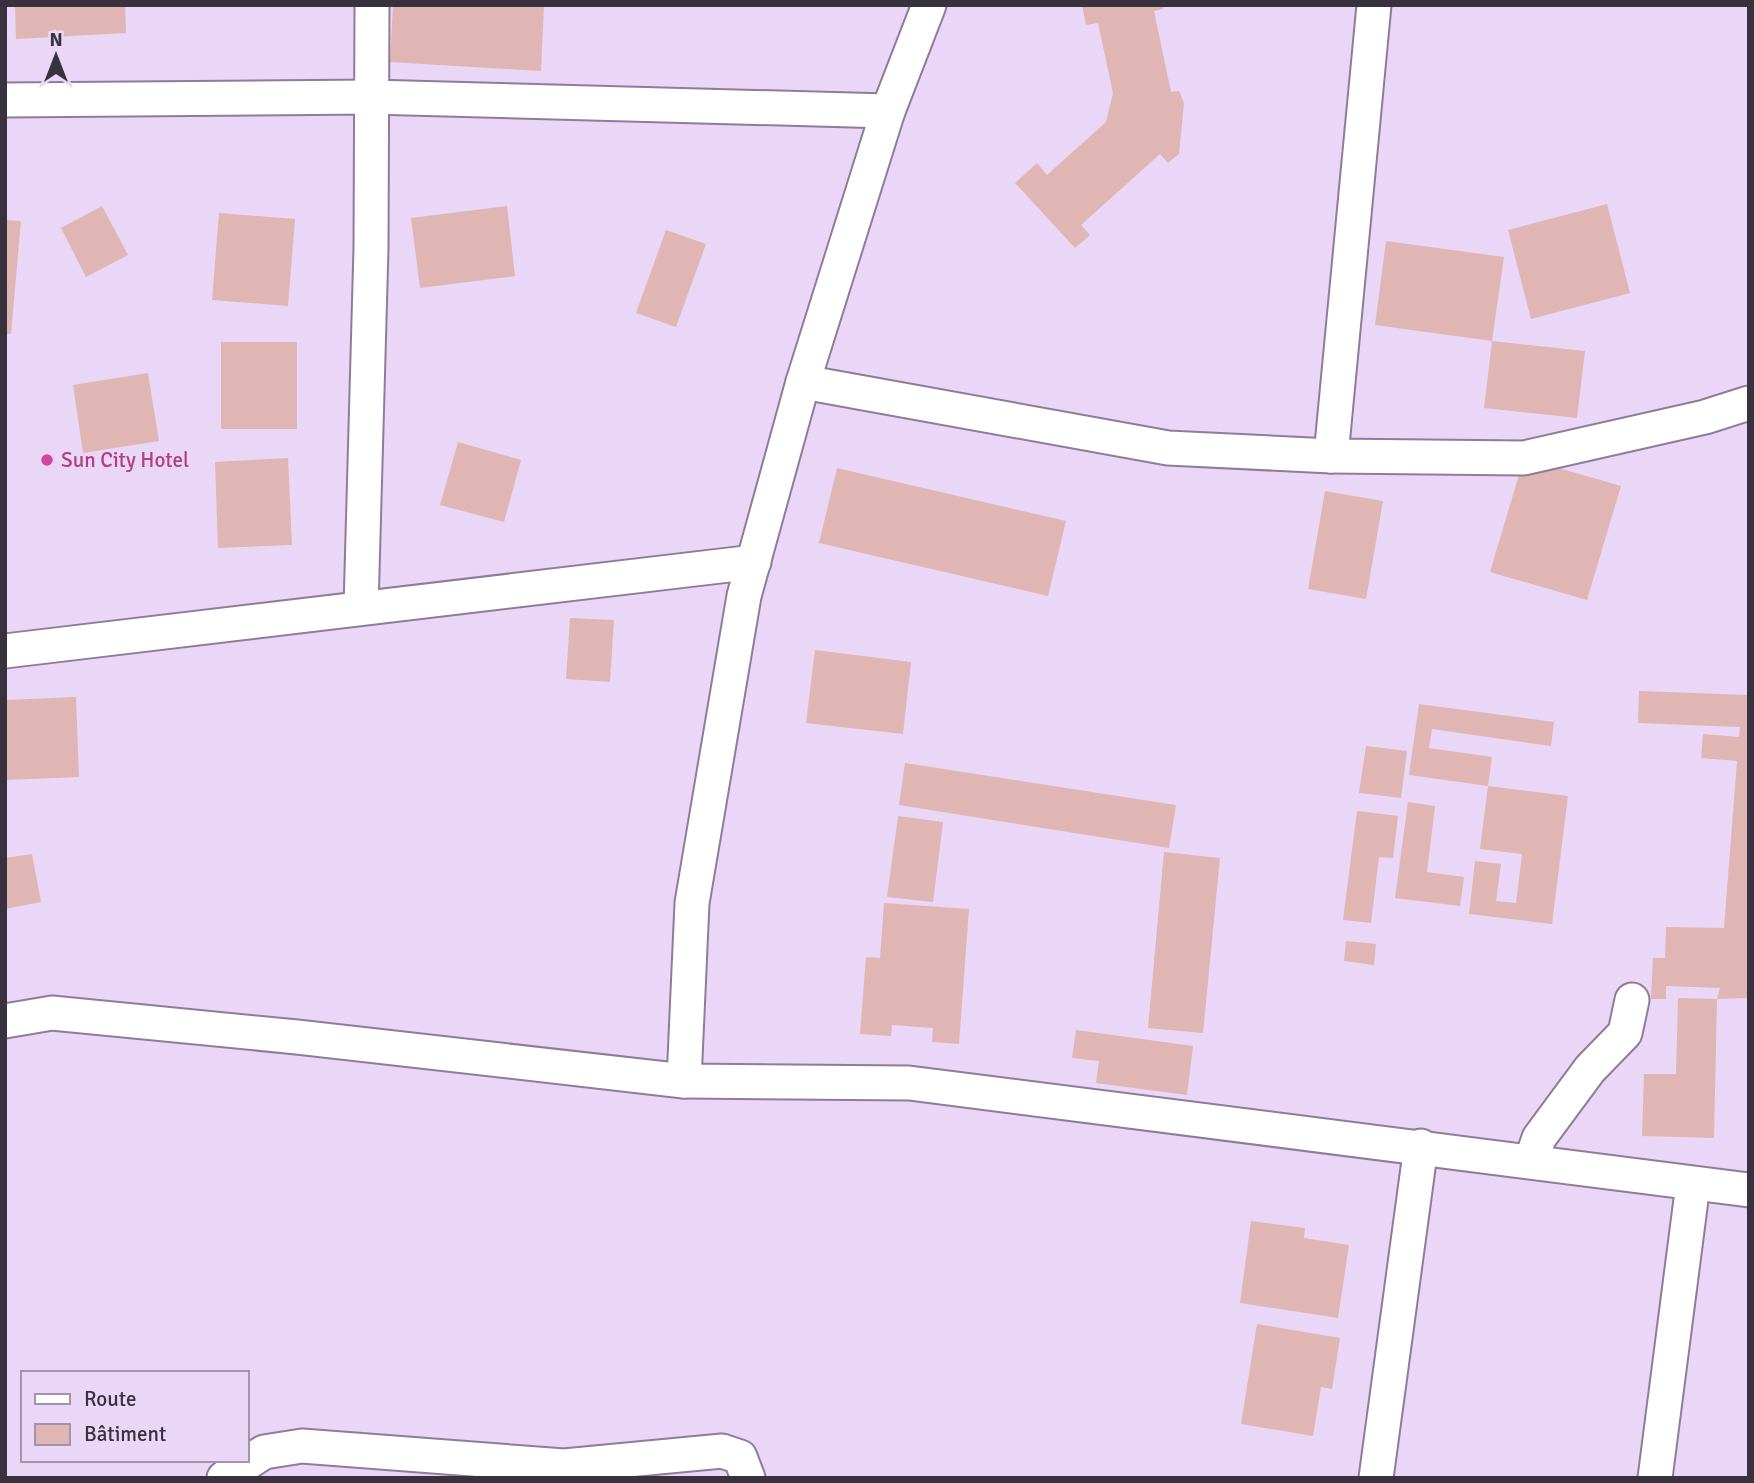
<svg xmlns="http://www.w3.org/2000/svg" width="1754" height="1483" font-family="Signika,sans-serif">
	<rect width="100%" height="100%" fill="#ead6f6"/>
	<g fill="#dfb6b4">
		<polygon points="15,5 125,5 126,33 16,39"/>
		<polygon points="393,5 544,5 541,71 390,62"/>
		<polygon points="1082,5 1162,5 1163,9 1154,11 1171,92 1179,91 1184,103 1179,154 1168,163 1160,154 1081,225 1090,235 1075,248 1015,183 1037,163 1047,175 1106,122 1113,93 1098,23 1086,25"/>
		<polygon points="1607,204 1630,293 1531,319 1508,230"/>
		<polygon points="102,206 128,255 86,277 61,228"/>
		<polygon points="507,206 515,276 420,288 411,218"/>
		<polygon points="219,213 295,219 288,306 212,300"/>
		<polygon points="5,220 21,221 11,334 5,334"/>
		<polygon points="666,230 706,244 676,327 636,313"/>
		<polygon points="1386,241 1504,257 1492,341 1585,351 1577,418 1484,408 1492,341 1375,325"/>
		<rect x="221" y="342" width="76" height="87"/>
		<polygon points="148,373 159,441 83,453 73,385"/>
		<polygon points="458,442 521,460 504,522 440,505"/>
		<polygon points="288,458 292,545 218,548 215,462"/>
		<polygon points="1524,458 1621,486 1587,600 1490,572"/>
		<polygon points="837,468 1066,521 1048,596 819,543"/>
		<polygon points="1325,491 1383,501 1366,599 1308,589"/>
		<polygon points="570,618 614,620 610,682 566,679"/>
		<polygon points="815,650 911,662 903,734 806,723"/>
		<polygon points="1639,691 1749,695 1749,998 1717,999 1720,988 1666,986 1666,999 1651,999 1653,958 1665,958 1666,927 1724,928 1737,761 1701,758 1703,734 1739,737 1740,727 1638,723"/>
		<polygon points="76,697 79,777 5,780 5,700"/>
		<polygon points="1419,704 1554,722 1551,746 1432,729 1429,748 1492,757 1488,786 1409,775"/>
		<polygon points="1366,746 1407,751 1401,798 1359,793"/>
		<polygon points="905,763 1176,805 1169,848 899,805"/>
		<polygon points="1488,786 1568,796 1552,924 1469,914 1475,861 1501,864 1496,901 1516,903 1522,854 1480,849"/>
		<polygon points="1408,802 1435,806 1427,872 1464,877 1460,906 1395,898"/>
		<polygon points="1357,811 1398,816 1393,858 1379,857 1371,923 1343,920"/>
		<polygon points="898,816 943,822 933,902 887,897"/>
		<polygon points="1164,852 1220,858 1203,1033 1148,1028"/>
		<polygon points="32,854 41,902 5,909 5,858"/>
		<polygon points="884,903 969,909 959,1044 932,1042 933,1028 892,1025 891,1036 860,1034 866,957 880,958"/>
		<polygon points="1346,941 1376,944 1374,965 1344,961"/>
		<polygon points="1678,998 1717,999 1714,1138 1642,1136 1644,1074 1676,1074"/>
		<polygon points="1076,1030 1193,1046 1187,1095 1096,1083 1099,1061 1072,1058"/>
		<polygon points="1251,1221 1305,1228 1304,1238 1349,1245 1338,1318 1240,1303"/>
		<polygon points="1257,1324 1340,1338 1332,1389 1321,1387 1313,1436 1241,1424"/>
	</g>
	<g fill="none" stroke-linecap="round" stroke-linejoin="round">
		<defs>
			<g id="minor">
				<polyline points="5,100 371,97 888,111"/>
				<polyline points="803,382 1168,448 1331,456 1524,458 1705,417 1749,403"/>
				<polyline points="1331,456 1374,5"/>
				<polyline points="361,608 371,248 372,5"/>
				<polyline points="5,651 754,562"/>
				<polyline points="5,1021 52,1013 297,1037 684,1081 909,1083 1749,1190"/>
				<polyline points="684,1081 692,903 744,596 803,382 888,111 929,5"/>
				<polyline points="1531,1161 1539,1138 1590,1069 1625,1033 1632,1000"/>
				<polyline points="224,1478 264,1452 302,1446 564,1466 722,1451 740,1457 748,1478"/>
				<polyline points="1376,1478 1421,1146"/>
				<polyline points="1655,1478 1693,1184"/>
			</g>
		</defs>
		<use href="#minor" stroke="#8e7c99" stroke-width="37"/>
		<use href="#minor" stroke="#fff" stroke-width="33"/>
	</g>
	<circle fill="#d1479c" stroke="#ead6f6" stroke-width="2.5" cx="47" cy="460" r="7"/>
	<g text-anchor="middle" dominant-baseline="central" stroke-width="5" stroke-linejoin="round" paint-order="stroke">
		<g font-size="21" fill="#b23c85" stroke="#ead6f6" text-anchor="start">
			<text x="61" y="460">Sun City Hotel</text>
		</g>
	</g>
	<rect width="1754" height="1483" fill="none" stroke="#39313d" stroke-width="14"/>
	<rect x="21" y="1371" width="228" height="91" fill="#ead6f6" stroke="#a394ac" stroke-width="2"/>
	<rect x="35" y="1394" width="35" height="10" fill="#ffffff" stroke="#a394ac" stroke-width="2"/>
	<text x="84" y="1406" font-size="21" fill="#39313d">Route</text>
	<rect x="35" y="1424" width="35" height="21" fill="#dfb6b4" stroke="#a394ac" stroke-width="2"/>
	<text x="84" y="1441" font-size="21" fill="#39313d">Bâtiment</text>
	<g transform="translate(56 56)" stroke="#ead6f6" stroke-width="5" paint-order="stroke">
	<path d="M0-5L12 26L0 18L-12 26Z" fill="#39313d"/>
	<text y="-10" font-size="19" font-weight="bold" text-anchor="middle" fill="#39313d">N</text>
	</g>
</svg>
